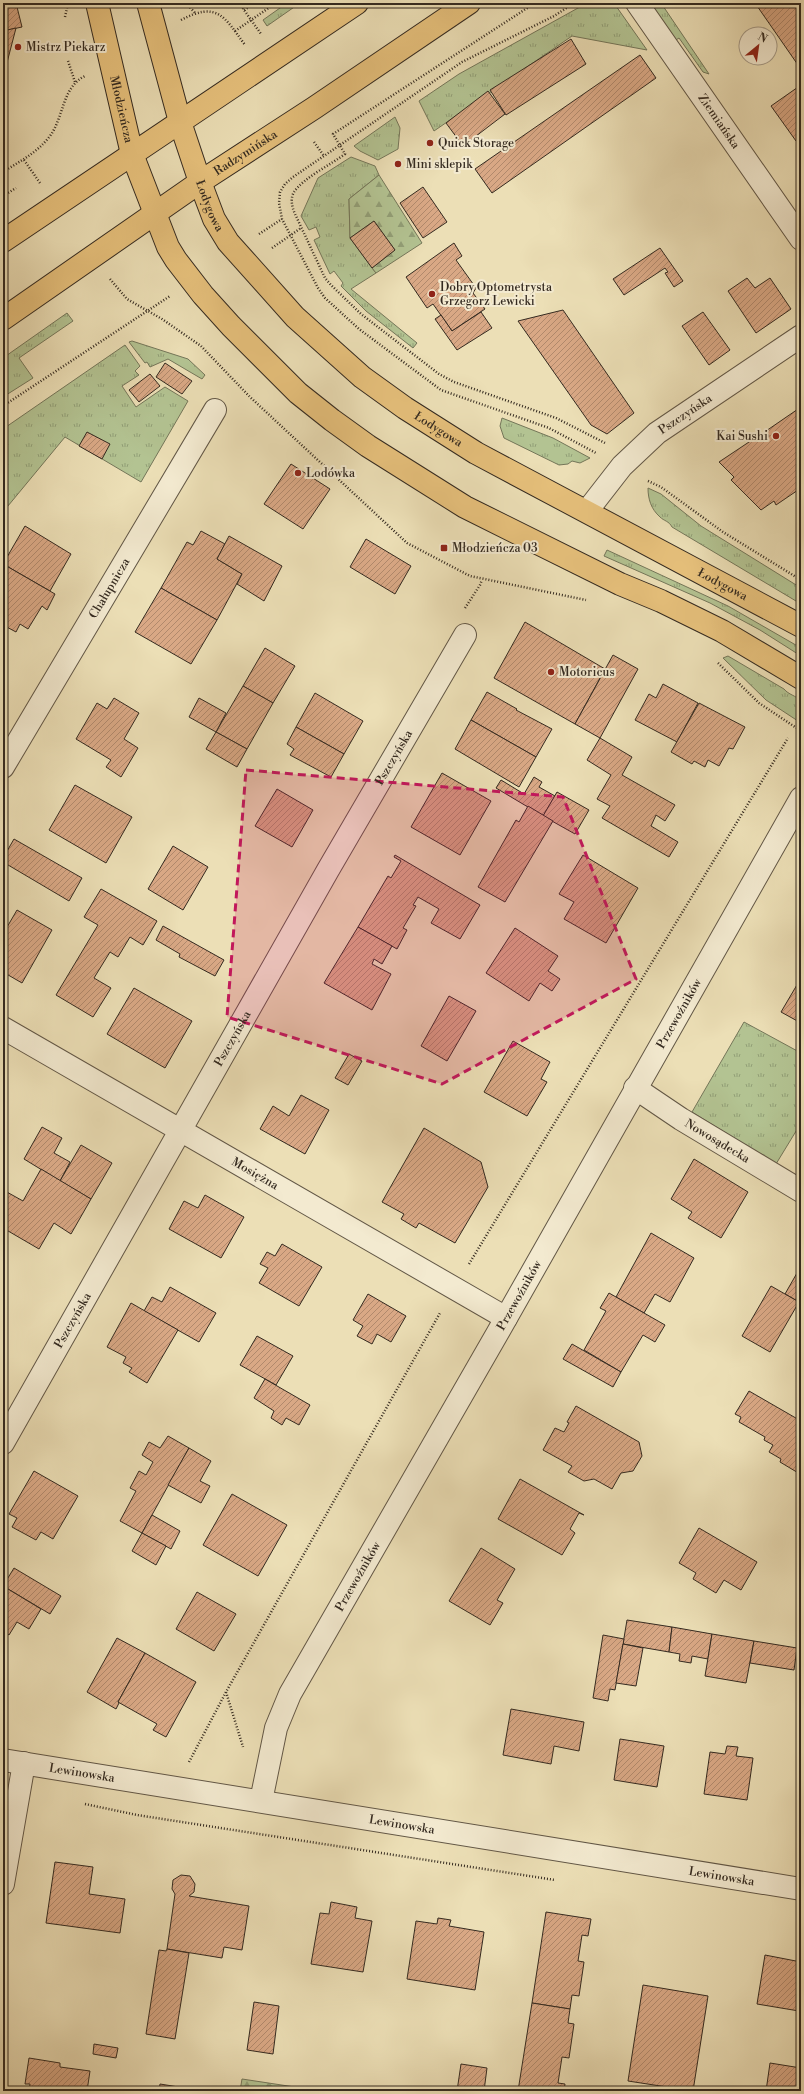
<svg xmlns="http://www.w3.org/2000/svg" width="804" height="2094" font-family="'Libre Bodoni',serif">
	<defs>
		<pattern id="grass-tufts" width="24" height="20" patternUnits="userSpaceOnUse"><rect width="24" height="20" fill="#b3c392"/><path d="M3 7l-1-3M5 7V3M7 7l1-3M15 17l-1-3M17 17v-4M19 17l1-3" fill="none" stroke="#929f77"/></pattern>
		<pattern id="forest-firs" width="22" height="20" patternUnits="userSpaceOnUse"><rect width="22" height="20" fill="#b3c392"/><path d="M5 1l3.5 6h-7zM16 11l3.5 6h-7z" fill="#929f77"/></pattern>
		<pattern id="building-hatch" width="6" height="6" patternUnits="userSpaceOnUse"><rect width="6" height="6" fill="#d9a885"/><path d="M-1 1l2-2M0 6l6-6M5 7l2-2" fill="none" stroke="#b1896c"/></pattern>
	</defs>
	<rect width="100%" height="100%" fill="#ecdfb6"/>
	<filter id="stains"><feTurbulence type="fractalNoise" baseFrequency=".005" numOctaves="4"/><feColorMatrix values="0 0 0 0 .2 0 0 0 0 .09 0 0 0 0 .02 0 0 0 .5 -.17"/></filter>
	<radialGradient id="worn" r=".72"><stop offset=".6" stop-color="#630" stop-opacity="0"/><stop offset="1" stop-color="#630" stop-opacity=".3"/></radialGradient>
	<g fill="url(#grass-tufts)" stroke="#747659">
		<polygon points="287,3 300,3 267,26 263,20"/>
		<polygon points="587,3 609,3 616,6 647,50 572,36 434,131 419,101 459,74"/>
		<polygon points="649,3 661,3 709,74 703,72 679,38 676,40"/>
		<polygon points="395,117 400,128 398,149 378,160 360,151 354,146"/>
		<polygon points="351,157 375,166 379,175 349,199 350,238 376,273 351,289 417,343 413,348 366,311 341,286 343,283 334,271 330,274 314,240 320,237 316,227 309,230 301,216 318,178"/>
		<polygon points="67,313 73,321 19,358 33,378 3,397 3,358"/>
		<polygon points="132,341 188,359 205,375 202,379 168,359 150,367 147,362 145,363 129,342"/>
		<polygon points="125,345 140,366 135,371 139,375 122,386 136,407 165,387 188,401 141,482 65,437 3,512 3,429"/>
		<polygon points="502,418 553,438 590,458 580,463 572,461 568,464 559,465 504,438 500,426"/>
		<path d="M648 488 661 494 701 526 801 588V604L672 527C669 521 664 521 660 517 651 509 648 499 648 488Z"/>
		<polygon points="607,550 728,606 801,648 801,656 760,630 710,603 604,556"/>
		<path d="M728 656 784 689C789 695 795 695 801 701V723L766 700 723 658Z"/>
		<polygon points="744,1022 801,1053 801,1123 776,1164 692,1112"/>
	</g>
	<g fill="url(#forest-firs)" stroke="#747659">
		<polygon points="379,175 422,243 376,273 372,268 395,250 374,221 350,238 349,199"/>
		<polygon points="242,2079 321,2091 240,2091"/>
	</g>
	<g fill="url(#building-hatch)" stroke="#342a20">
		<polygon points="3,3 16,3 22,27 3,31"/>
		<polygon points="755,3 801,3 801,63 798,65"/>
		<polygon points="16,28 3,78 3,31"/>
		<polygon points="571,39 586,64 506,115 490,90"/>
		<polygon points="640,55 656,78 492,193 475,169"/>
		<polygon points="801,85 801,137 796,141 771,106"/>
		<polygon points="488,91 505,114 463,146 446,123"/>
		<polygon points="423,187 447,222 423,238 400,203"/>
		<polygon points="374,221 395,250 372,268 350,238"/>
		<polygon points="454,243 462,256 456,260 476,288 473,293 485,309 452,331 433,304 427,308 406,277"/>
		<polygon points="660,248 683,281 674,287 665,273 668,272 665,268 624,295 613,279"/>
		<polygon points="747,278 755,288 770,278 791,309 756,333 728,291"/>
		<polygon points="563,310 634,413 607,434 591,425 518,321"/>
		<polygon points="481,312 492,328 457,350 435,319 441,315 452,331"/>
		<polygon points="703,312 730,350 709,365 682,326"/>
		<polygon points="165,363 192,381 182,394 156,377"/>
		<polygon points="150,374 160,386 139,402 129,390"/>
		<polygon points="801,407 801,488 776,505 774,501 761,510 731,480 734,477 719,462 758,436 761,441 769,436 766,431"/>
		<polygon points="87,432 110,444 102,459 79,446"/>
		<polygon points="291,464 330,489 303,529 264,504"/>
		<polygon points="25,526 71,554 50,591 3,564"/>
		<polygon points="201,531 225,544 217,559 242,574 217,620 161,588 187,542 193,545"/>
		<polygon points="229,536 282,566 264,601 237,584 242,574 217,559"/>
		<polygon points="366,539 411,566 395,594 350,567"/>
		<polygon points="3,564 55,594 47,610 42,606 28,629 20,624 16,632 3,625"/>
		<polygon points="161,588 217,620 191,664 135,632"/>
		<polygon points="525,622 605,669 575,724 494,678"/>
		<polygon points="265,648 295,666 273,703 243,686"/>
		<polygon points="613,655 638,669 600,738 575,724"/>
		<polygon points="663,684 698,703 677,742 635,720 649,694 656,698"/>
		<polygon points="243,686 273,703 247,749 216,732"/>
		<polygon points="487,692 517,709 516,710 552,729 536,757 471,720"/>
		<polygon points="315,693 363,721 344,754 296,727"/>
		<polygon points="114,698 139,713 124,739 138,748 121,777 106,767 111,760 76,739 97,703 107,709"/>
		<polygon points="199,698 226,713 216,732 189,717"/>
		<polygon points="699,703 745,727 733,749 729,748 719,766 708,760 705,767 694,761 692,764 671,752"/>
		<polygon points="471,720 536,757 519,787 455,749"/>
		<polygon points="296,727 344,754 331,777 290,755 294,749 287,744"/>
		<polygon points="216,732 247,749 237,767 206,749"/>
		<polygon points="600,738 632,757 622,775 675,805 665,821 656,815 651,826 678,842 669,857 602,818 610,806 597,799 611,775 587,760"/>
		<polygon points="442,773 491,801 460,855 411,827"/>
		<polygon points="534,777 542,782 539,787 555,796 543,816 496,788 501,780 524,794"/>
		<polygon points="75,785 132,817 106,863 49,830"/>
		<polygon points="277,789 313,810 292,847 255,826"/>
		<polygon points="557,792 589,810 575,834 543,816"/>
		<polygon points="528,806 553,821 505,902 478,887 516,820 519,822"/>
		<polygon points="14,839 82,878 69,901 3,862 3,858"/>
		<polygon points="173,846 208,867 183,910 148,889"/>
		<polygon points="395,855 480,905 460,939 431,923 439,909 418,897 413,905 416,906 403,928 407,930 397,949 358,927 388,876 391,878 401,861 394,857"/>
		<polygon points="583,855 638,888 606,943 564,919 574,902 559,894"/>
		<polygon points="101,889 157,921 143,945 130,937 118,957 110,952 94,978 111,988 93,1017 56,995 98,925 84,917"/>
		<polygon points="17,910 52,930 22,983 3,972 3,934"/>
		<polygon points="163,926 224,960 215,976 179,957 180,954 156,940"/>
		<polygon points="358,927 392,946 382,964 374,959 372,964 391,974 372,1010 324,983"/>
		<polygon points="515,928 558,956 548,971 560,979 552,991 540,983 529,1001 486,973"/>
		<polygon points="801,978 801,1023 781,1012"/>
		<polygon points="134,988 192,1021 165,1068 107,1034"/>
		<polygon points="449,996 476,1011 447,1061 421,1046"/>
		<polygon points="513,1041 550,1062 541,1079 547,1082 527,1116 484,1092"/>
		<polygon points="349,1054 362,1061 348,1085 335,1078"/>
		<polygon points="301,1095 329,1110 305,1154 260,1129 273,1106 289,1116"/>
		<polygon points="42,1127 62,1138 54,1153 70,1162 60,1181 24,1159"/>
		<polygon points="424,1128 481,1162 488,1187 455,1243 419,1223 416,1228 401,1219 404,1214 382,1202"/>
		<polygon points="81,1145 112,1163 91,1199 60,1181"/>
		<polygon points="694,1159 748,1192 721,1238 688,1218 692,1212 671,1199"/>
		<polygon points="41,1169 91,1199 71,1234 54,1223 39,1249 3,1228 3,1194 5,1191 23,1201"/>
		<polygon points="205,1195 244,1217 221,1258 169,1229 184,1201 198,1208"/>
		<polygon points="651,1233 694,1258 670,1302 655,1294 644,1313 616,1297"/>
		<polygon points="282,1244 322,1267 299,1306 259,1283 268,1268 260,1264 267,1252 275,1256"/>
		<polygon points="801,1266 801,1298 799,1302 785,1294"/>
		<polygon points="771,1286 799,1302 770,1352 742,1336"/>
		<polygon points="170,1287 216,1313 199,1342 144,1311 152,1297 162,1302"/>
		<polygon points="609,1293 665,1325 655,1342 643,1335 621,1372 584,1350 606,1311 600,1308"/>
		<polygon points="368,1294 406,1316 391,1342 377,1334 372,1344 357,1336 363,1326 353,1320"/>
		<polygon points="131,1303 178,1330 147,1383 129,1372 132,1368 123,1363 126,1357 107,1347"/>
		<polygon points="257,1336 293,1356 276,1385 240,1365"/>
		<polygon points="572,1344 621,1372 613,1387 563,1359"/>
		<polygon points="265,1379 310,1405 299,1425 286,1418 282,1425 271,1418 274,1411 254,1398"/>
		<polygon points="749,1391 801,1421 800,1474 780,1462 781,1459 769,1452 773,1445 764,1440 765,1437 739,1422 741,1417 735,1414"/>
		<polygon points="576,1406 639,1442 642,1456 633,1471 621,1473 612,1489 594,1479 584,1481 568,1472 572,1466 543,1450 555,1428 564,1432 569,1423 567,1422"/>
		<polygon points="168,1436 189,1448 142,1533 120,1521 136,1491 130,1488 139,1471 146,1475 153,1462 142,1455 149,1442 160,1448"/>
		<polygon points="189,1448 211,1461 200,1481 210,1486 201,1503 168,1485"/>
		<polygon points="34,1471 78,1496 53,1539 41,1532 36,1540 12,1527 17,1518 9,1514"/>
		<polygon points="520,1479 584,1515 579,1513 570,1529 575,1533 562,1555 498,1519"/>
		<polygon points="232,1494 287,1525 258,1576 203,1545"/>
		<polygon points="152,1515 180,1531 171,1549 142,1533"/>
		<polygon points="699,1528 757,1562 741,1590 724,1580 716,1593 693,1579 696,1573 679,1563"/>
		<polygon points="142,1533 166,1546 156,1565 132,1551"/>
		<polygon points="481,1548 515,1569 497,1600 503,1603 490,1625 449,1601"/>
		<polygon points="14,1568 61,1596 50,1614 3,1586"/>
		<polygon points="3,1586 41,1609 29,1629 17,1622 9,1635 3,1631"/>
		<polygon points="197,1592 236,1614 214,1651 176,1629"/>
		<polygon points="627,1620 672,1627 669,1652 623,1644"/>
		<polygon points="672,1627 712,1634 708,1659 692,1656 691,1663 679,1661 680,1654 669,1652"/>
		<polygon points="712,1634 754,1641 746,1683 705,1676"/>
		<polygon points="603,1635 624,1639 615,1690 610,1689 608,1701 593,1698"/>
		<polygon points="117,1638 145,1653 118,1702 119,1703 116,1709 87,1692"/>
		<polygon points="754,1641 797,1648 794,1670 750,1663"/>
		<polygon points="623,1644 643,1648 636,1686 616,1683"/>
		<polygon points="145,1653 196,1682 166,1737 153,1730 157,1724 118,1702"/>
		<polygon points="511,1709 584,1722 579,1751 554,1746 551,1764 503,1755"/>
		<polygon points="620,1739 664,1746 657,1787 614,1780"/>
		<polygon points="727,1746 738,1747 736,1756 753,1758 747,1800 704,1794 710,1752 725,1754"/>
		<polygon points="55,1862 93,1867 89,1894 125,1899 120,1933 46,1923"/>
		<polygon points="181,1875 190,1876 195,1884 194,1892 189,1896 249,1906 242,1950 224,1947 222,1958 167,1949 175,1894 172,1889 173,1880"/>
		<polygon points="331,1902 357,1907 355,1918 372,1921 363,1972 311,1964 320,1913 329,1914"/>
		<polygon points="546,1912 591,1919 588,1936 582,1935 578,1961 584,1962 579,1996 572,1995 570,2009 532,2003"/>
		<polygon points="438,1918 451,1920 449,1926 484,1932 475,1990 407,1979 416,1921 437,1924"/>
		<polygon points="167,1949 189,1953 175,2039 146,2034 159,1950 166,1951"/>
		<polygon points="765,1955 801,1962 799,2011 757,2004"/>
		<polygon points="643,1985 708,1996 693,2091 628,2081"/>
		<polygon points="254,2002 279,2006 273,2054 247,2050"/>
		<polygon points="532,2003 570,2009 568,2023 574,2024 569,2058 562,2057 558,2083 565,2084 564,2091 518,2091"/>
		<polygon points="94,2044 118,2048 116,2058 93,2054"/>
		<polygon points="29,2058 60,2063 60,2067 90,2071 87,2091 90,2091 29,2091 30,2084 25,2084"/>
		<polygon points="770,2063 801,2068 801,2091 766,2091"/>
		<polygon points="461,2064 487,2068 484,2091 457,2091"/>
		<polygon points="160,2084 191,2089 191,2091 159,2091"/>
	</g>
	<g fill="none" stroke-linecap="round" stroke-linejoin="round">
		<defs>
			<g id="minor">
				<path id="s1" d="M637 3 801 239"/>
				<path id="s2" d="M587 511 622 466 657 433 801 336"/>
				<path id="s3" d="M3 767 215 410"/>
				<path id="s4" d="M3 1028 506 1318"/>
				<path id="s5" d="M635 1088 681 1119 801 1191"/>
				<path id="s6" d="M3 1443 328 870 465 635"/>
				<path id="s7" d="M3 1760 801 1889"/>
				<path id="s8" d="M261 1801 276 1728 290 1694 497 1334 801 798"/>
				<polyline points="3,1884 24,1763"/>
			</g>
			<g id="major">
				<path id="s9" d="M97 3 132 154 168 247 176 260 203 295 231 326 298 393 332 420 368 446 465 507 620 584 661 601 722 631 801 678"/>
				<path id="s10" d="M148 3 180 122 200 182 214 219 228 242 295 317 362 377 405 408 476 453 801 626"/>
				<polyline points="3,241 357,3"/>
				<path id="s11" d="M3 319 200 182 314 108 469 3"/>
			</g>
		</defs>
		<use href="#minor" stroke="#625746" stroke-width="24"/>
		<use href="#major" stroke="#342a20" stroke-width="24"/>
		<g stroke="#342a20" stroke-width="2.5" stroke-dasharray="1 2" stroke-linecap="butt">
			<polyline points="186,3 195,13"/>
			<polyline points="232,3 242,7 261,34"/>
			<path d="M535 3 333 134 345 154C332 164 303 178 294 192 290 199 292 207 295 214L325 278 331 285 361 314 439 374 454 382 556 418 605 443"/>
			<polyline points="574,3 554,16 462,62 293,177 285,184 280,192 279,203 282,219 318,288 325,298 359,329 441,390 549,428 596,453"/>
			<polyline points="244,10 255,3"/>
			<polyline points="65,17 68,3"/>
			<path d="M181 20C217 1 224 16 245 45"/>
			<polyline points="235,31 276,3"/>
			<polyline points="68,61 75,82"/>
			<polyline points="314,142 324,156"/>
			<polyline points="24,160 40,183"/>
			<path d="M3 172C20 161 37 153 50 136 64 117 62 87 85 76"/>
			<polyline points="3,196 16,188"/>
			<polyline points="259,234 282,219"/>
			<polyline points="272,248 301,228"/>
			<polyline points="110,279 127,299 162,319 201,346 250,397 407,543 470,576 586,600"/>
			<polyline points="3,406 170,296"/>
			<polyline points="648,481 661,487 723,532 801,580"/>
			<polyline points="465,608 480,585 482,580"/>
			<polyline points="718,663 759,703 801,731"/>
			<polyline points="469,1264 788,738"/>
			<polyline points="226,1692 243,1747"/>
			<polyline points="189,1762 226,1692 440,1313"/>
			<polyline points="85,1804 137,1815 555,1880"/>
		</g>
		<use href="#minor" stroke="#f3ead0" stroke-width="22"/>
		<use href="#major" stroke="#e6c07b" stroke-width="22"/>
	</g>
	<path fill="#c2185b" fill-opacity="0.2" stroke="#c2185b" stroke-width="3" stroke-dasharray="8 5" stroke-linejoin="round" d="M246 770 563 797 636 979 442 1084 227 1017Z"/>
	<g fill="#8f2418" stroke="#f3ead0" stroke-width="1.5">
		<circle cx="18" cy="47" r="4"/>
		<circle cx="430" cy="143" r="4"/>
		<circle cx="398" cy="164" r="4"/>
		<circle cx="432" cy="294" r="4"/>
		<circle cx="776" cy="436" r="4"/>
		<circle cx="298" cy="473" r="4"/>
		<rect x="440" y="544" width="8" height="8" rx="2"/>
		<circle cx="551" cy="672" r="4"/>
	</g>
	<g text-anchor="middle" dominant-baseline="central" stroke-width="4" stroke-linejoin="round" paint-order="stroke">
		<g font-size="12" fill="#342a20" stroke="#f3ead0" text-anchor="start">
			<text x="26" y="47">Mistrz Piekarz</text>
			<text x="438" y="143">Quick Storage</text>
			<text x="406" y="164">Mini sklepik</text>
			<text x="440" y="287">Dobry Optometrysta<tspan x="440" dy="14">Grzegorz Lewicki</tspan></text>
			<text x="768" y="436" text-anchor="end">Kai Sushi</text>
			<text x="306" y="473">Lodówka</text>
			<text x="452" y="548">Młodzieńcza 03</text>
			<text x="559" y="672">Motoricus</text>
		</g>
		<g font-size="12" fill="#342a20" stroke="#f3ead0">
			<text stroke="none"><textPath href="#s9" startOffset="109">Młodzieńcza</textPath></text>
			<text stroke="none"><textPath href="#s1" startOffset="144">Ziemiańska</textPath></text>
			<text stroke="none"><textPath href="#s11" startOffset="294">Radzymińska</textPath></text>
			<text stroke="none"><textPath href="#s10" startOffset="212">Łodygowa</textPath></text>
			<text stroke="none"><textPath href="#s2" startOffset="139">Pszczyńska</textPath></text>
			<text stroke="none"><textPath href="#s10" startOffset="536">Łodygowa</textPath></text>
			<text stroke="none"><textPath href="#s10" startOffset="860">Łodygowa</textPath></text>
			<text stroke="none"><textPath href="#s3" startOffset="208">Chałupnicza</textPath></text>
			<text stroke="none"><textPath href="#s6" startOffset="789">Pszczyńska</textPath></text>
			<text stroke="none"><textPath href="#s8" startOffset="895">Przewoźników</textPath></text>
			<text stroke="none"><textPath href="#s6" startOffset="465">Pszczyńska</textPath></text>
			<text stroke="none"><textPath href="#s5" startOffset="98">Nowosądecka</textPath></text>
			<text stroke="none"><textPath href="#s4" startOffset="291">Mosiężna</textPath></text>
			<text stroke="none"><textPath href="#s8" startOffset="571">Przewoźników</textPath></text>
			<text stroke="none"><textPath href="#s6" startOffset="141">Pszczyńska</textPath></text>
			<text stroke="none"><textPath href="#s8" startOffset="247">Przewoźników</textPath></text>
			<text stroke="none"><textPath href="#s7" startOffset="80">Lewinowska</textPath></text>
			<text stroke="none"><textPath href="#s7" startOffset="404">Lewinowska</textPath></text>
			<text stroke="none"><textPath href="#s7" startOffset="728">Lewinowska</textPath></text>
		</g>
	</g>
	<rect width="804" height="2094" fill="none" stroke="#ecdfb6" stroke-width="16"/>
	<rect x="4" y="4" width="796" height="2086" fill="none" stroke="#342a20" stroke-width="2"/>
	<rect x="8" y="8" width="788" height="2078" fill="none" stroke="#342a20"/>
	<g transform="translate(758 46) rotate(29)"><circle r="19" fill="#f3ead0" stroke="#a79d8a"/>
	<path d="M0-3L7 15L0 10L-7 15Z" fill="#8f2418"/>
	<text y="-6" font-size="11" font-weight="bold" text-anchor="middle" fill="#342a20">N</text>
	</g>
	<rect width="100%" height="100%" filter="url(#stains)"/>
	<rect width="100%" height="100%" fill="url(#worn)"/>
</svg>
